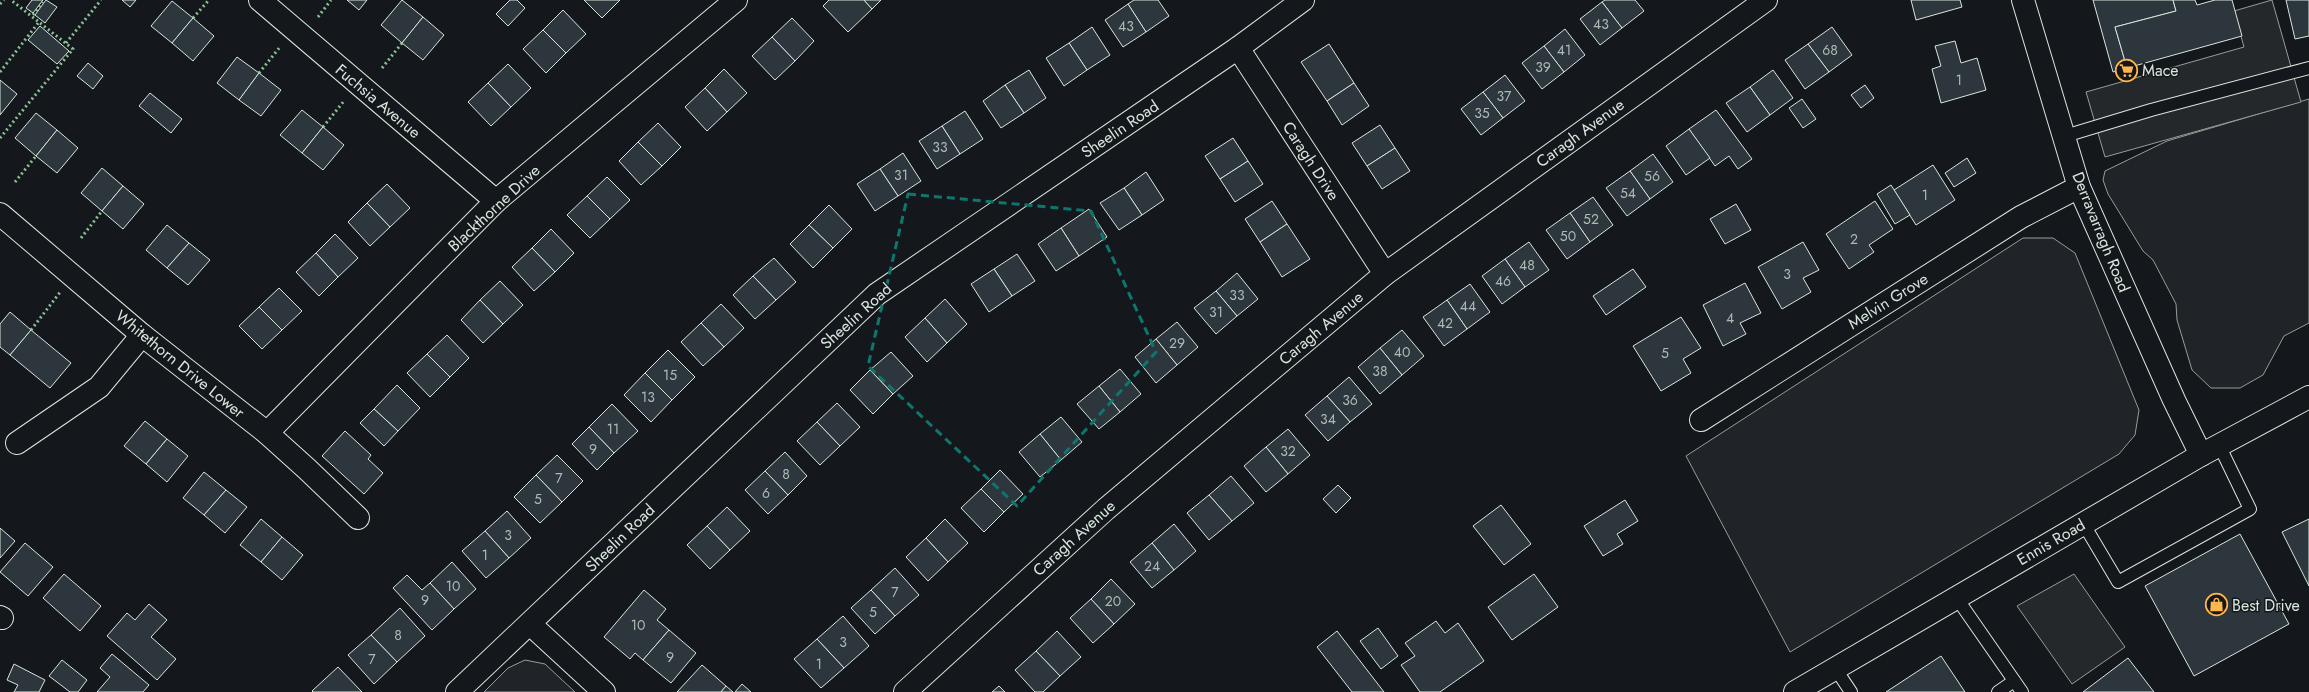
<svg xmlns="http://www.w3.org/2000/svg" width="2309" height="692" font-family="Jost,sans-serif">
	<rect width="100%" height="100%" fill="#14181c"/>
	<g fill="#202428" stroke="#939e99">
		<polygon points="2309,99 2309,323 2284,336 2263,375 2240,388 2211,388 2192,370 2177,320 2176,304 2153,260 2143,251 2108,194 2103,180 2105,171 2167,141"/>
		<polygon points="2023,238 2053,238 2075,253 2139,410 2135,435 2119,454 1790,652 1686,456"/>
		<polygon points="525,660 545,664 575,692 484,692 508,668"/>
	</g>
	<g fill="#24282b" stroke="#939e99">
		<polygon points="2272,0 2301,102 2105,157 2086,92 2244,47 2234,11"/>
		<polygon points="2074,574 2125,647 2072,684 2017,606"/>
	</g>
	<g fill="#2c363c" stroke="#d8e6dc">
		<polygon points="32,0 43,0 33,13 26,8"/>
		<polygon points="46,0 57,7 45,23 35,15"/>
		<polygon points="122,0 136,0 130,7"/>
		<polygon points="347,0 367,0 359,10"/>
		<polygon points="402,0 423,17 402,43 381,25"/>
		<polygon points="510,0 517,0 525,8 508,26 496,14"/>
		<polygon points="584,0 620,0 602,18"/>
		<polygon points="829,0 864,0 872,9 848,32 823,6"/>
		<polygon points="864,0 881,0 872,9"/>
		<polygon points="1134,0 1158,0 1169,16 1146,32 1128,4"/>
		<polygon points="1605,0 1635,0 1644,11 1622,28 1602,2"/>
		<polygon points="1911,0 1960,0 1962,7 1916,20"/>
		<polygon points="2093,0 2173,0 2176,11 2115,27 2127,68 2113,72"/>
		<polygon points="2173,0 2195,0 2197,5 2215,0 2232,0 2242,36 2127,68 2115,27 2176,11"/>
		<polygon points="2286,0 2309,0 2309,36 2295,39"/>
		<polygon points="172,1 193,18 172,43 151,26"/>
		<polygon points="1602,2 1622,28 1600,45 1580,19"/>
		<polygon points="1128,4 1146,32 1123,47 1105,20"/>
		<polygon points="563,10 586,34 566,53 543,30"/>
		<polygon points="423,17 444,35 423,60 402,43"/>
		<polygon points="193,18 214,36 193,61 172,43"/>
		<polygon points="792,18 814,41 795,61 772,37"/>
		<polygon points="40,26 69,51 57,64 28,40"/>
		<polygon points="1092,27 1110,55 1087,70 1069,43"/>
		<polygon points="1832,27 1852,55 1829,72 1808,44"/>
		<polygon points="1565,29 1585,55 1564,72 1544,46"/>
		<polygon points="543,30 566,53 546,73 523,49"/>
		<polygon points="772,37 795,61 775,80 752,56"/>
		<polygon points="1955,41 1961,63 1977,58 1986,90 1941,103 1932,69 1941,66 1935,46"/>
		<polygon points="1069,43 1087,70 1064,86 1046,58"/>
		<polygon points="1329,44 1354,83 1327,101 1301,62"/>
		<polygon points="1808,44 1829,72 1805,89 1785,60"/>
		<polygon points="1544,46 1564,72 1542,89 1522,63"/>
		<polygon points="237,57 259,73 239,100 217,83"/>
		<polygon points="88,63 103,76 93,89 77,76"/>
		<polygon points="508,64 531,88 511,107 488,83"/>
		<polygon points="724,69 747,93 727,112 705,88"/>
		<polygon points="1029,70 1046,98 1024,113 1005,85"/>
		<polygon points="1773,70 1793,98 1770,115 1750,87"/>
		<polygon points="259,73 281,90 261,116 239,100"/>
		<polygon points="1505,75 1525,101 1503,118 1483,92"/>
		<polygon points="0,80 17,94 0,115"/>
		<polygon points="488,83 511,107 491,126 468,102"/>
		<polygon points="1354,83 1369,106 1342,125 1327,101"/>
		<polygon points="1005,85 1024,113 1001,128 983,101"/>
		<polygon points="1865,85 1874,98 1861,108 1851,95"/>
		<polygon points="1750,87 1770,115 1747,132 1726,103"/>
		<polygon points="705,88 727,112 707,131 685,107"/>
		<polygon points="1483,92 1503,118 1481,135 1461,109"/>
		<polygon points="150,93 182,119 171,133 139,106"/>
		<polygon points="1802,99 1816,119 1803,128 1789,108"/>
		<polygon points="302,110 323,127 302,153 280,135"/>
		<polygon points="1716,110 1752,159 1738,169 1729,156 1715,166 1689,129"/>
		<polygon points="965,111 983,139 960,154 942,126"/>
		<polygon points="36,113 57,130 36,156 15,138"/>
		<polygon points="658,123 681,147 662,166 638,142"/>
		<polygon points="1380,125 1395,148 1367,166 1352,143"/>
		<polygon points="942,126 960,154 937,169 919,141"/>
		<polygon points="323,127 344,145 323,170 302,153"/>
		<polygon points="1689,129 1710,158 1686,175 1666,146"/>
		<polygon points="57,130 78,148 57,173 36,156"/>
		<polygon points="1233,138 1248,161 1220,179 1205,156"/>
		<polygon points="638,142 662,166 641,185 619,161"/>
		<polygon points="1395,148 1410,171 1382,189 1367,166"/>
		<polygon points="903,153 921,181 898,196 880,169"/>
		<polygon points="1653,154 1673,182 1650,199 1630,171"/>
		<polygon points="1967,158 1976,173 1954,187 1945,173"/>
		<polygon points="1248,161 1263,184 1235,202 1220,179"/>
		<polygon points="1933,165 1955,200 1916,225 1894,190"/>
		<polygon points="102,168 123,186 102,211 81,193"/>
		<polygon points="880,169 898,196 875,211 857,184"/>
		<polygon points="1630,171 1650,199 1627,216 1606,188"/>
		<polygon points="1146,172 1164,200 1142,215 1124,188"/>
		<polygon points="607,177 630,200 610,219 587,196"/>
		<polygon points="387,184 410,208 390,227 367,203"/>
		<polygon points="1891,185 1910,215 1895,224 1877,194"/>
		<polygon points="123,186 144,204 123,229 102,211"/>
		<polygon points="1124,188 1142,215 1119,230 1100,203"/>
		<polygon points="587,196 610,219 590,238 567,215"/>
		<polygon points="1593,197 1613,225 1590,242 1570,213"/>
		<polygon points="1272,201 1287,224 1260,242 1245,219"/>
		<polygon points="1875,201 1893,229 1869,245 1874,252 1849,269 1826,234"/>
		<polygon points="367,203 390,227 370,246 348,222"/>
		<polygon points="1736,204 1751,230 1725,244 1710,219"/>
		<polygon points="829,205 852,229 833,248 809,225"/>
		<polygon points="1089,209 1107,237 1079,256 1061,228"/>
		<polygon points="1570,213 1590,242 1567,259 1546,230"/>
		<polygon points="1287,224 1310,259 1282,277 1260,242"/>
		<polygon points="167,225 189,243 167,268 146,250"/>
		<polygon points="809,225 833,248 813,268 790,244"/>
		<polygon points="1061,228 1079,256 1056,271 1038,244"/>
		<polygon points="551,229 574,253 555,272 532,248"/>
		<polygon points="335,234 358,258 338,277 316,253"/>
		<polygon points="1529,242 1549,270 1525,287 1505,259"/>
		<polygon points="1803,242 1819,270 1803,278 1811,292 1782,309 1758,267"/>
		<polygon points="189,243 210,260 188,285 167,268"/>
		<polygon points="532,248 555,272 534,291 512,267"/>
		<polygon points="316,253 338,277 319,296 296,272"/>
		<polygon points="1017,254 1035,281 1012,296 994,269"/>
		<polygon points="774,258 796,282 776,300 753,276"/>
		<polygon points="1505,259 1525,287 1502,304 1482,276"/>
		<polygon points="994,269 1012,296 989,312 971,284"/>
		<polygon points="1633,269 1646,287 1606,315 1593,296"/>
		<polygon points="1237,273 1258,299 1237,316 1216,291"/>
		<polygon points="753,276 776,300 755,319 733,295"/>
		<polygon points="500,281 523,305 503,324 480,300"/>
		<polygon points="1745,283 1761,313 1740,323 1746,334 1723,346 1703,305"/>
		<polygon points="1470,284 1490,312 1467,329 1447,300"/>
		<polygon points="279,288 302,311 282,330 259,307"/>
		<polygon points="1216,291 1237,316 1216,334 1194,308"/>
		<polygon points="945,299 967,324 947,343 925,318"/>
		<polygon points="480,300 503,324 483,343 461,320"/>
		<polygon points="1447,300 1467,329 1444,346 1423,317"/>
		<polygon points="721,304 744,328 724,347 701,323"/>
		<polygon points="259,307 282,330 262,349 239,326"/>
		<polygon points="10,312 31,330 10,355 0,347 0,324"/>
		<polygon points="1681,317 1701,348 1683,359 1691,373 1661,391 1633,346"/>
		<polygon points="925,318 947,343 927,362 905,337"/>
		<polygon points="1177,322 1198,347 1177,365 1156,339"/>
		<polygon points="701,323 724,347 703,366 681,342"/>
		<polygon points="31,330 71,363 50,388 10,355"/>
		<polygon points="1402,330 1424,356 1402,375 1380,348"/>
		<polygon points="447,335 469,358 450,377 427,354"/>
		<polygon points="1156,339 1177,365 1156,383 1135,357"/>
		<polygon points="1380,348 1402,375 1380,394 1358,367"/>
		<polygon points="668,350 695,377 672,400 645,373"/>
		<polygon points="891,352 913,376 893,394 870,370"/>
		<polygon points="427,354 450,377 430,397 407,373"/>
		<polygon points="1120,369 1141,394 1120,412 1099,386"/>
		<polygon points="870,370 893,394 873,414 850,390"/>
		<polygon points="645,373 672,400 651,422 624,395"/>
		<polygon points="1349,377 1372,404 1350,422 1327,396"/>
		<polygon points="397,385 420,408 398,431 374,409"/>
		<polygon points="1099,386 1120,412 1099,429 1077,404"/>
		<polygon points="1327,396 1350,422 1328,441 1305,415"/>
		<polygon points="837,403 860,427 840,446 817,422"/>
		<polygon points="612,404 638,431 614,453 589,427"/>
		<polygon points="374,409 398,431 384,446 360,423"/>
		<polygon points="1061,417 1082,442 1061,460 1040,434"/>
		<polygon points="145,421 167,439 146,464 124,446"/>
		<polygon points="817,422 840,446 820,465 797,441"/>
		<polygon points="589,427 614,453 597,470 572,444"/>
		<polygon points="1288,429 1310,455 1288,474 1266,447"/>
		<polygon points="345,431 371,455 368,459 383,473 364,494 322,456"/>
		<polygon points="1040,434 1061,460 1040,477 1019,452"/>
		<polygon points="167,439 188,456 167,482 146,464"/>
		<polygon points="1266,447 1288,474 1266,492 1244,466"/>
		<polygon points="785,452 807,476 788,495 765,471"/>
		<polygon points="557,455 583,481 562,502 536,475"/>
		<polygon points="1000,470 1023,494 1004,512 981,489"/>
		<polygon points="765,471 788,495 768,514 745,490"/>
		<polygon points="204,472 226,490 204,515 183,498"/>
		<polygon points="536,475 562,502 540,523 514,497"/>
		<polygon points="1231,476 1254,503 1232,521 1209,495"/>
		<polygon points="1338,485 1351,498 1336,513 1323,499"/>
		<polygon points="981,489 1004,512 984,532 961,508"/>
		<polygon points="226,490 247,507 225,533 204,515"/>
		<polygon points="1209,495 1232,521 1209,540 1187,513"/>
		<polygon points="1625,500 1638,521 1617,534 1623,544 1603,556 1584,526"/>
		<polygon points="1501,505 1531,544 1504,565 1473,526"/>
		<polygon points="727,507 750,531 730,550 707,526"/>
		<polygon points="507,511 531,538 509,558 485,531"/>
		<polygon points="261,519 282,537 261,562 240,545"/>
		<polygon points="945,519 968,543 948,562 926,538"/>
		<polygon points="2309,519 2309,586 2282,532"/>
		<polygon points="1174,524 1196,551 1174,570 1152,543"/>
		<polygon points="707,526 730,550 710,569 687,545"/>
		<polygon points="0,528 15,541 0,558"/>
		<polygon points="485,531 509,558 486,578 462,551"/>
		<polygon points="2240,534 2289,624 2194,676 2145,586"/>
		<polygon points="282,537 303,555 282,580 261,562"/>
		<polygon points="926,538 948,562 928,581 906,557"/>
		<polygon points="25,543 53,567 28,596 0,572"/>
		<polygon points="1152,543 1174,570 1152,588 1130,562"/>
		<polygon points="452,562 476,589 454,609 430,583"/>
		<polygon points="895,568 919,595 895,616 871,590"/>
		<polygon points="64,574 101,606 80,631 43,598"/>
		<polygon points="1534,574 1558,607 1512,640 1488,607"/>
		<polygon points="407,575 422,590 430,583 454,609 432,630 393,588"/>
		<polygon points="1111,579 1135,604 1114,624 1091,599"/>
		<polygon points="644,590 666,609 657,620 669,630 643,660 635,653 630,659 604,637"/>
		<polygon points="871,590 895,616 875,634 851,608"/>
		<polygon points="1091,599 1114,624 1093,643 1070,618"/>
		<polygon points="149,604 167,620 151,637 176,659 157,680 107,636 127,613 135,620"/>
		<polygon points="400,608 425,636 397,662 371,635"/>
		<polygon points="843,616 869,646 844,668 817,639"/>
		<polygon points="1436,621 1445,633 1458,623 1484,661 1440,692 1420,692 1401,665 1415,656 1405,643"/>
		<polygon points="1378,628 1398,656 1381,669 1360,641"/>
		<polygon points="669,630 696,653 671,683 643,660"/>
		<polygon points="1057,631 1081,657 1060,676 1036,651"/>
		<polygon points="1337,631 1384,692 1352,692 1317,647"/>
		<polygon points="371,635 397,662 374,684 348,655"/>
		<polygon points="817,639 844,668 821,688 794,659"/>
		<polygon points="1036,651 1060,676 1043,692 1035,692 1015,670"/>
		<polygon points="112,654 149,685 143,692 97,692 110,677 100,668"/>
		<polygon points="1941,656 1965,692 1886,692"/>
		<polygon points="2128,658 2154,692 2083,692"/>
		<polygon points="62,660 87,680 78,692 70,692 49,676"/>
		<polygon points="14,664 45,680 39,692 14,692 18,685 7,680"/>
		<polygon points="702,665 726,686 721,692 677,692"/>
		<polygon points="338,667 362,692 313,692 312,691"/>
		<polygon points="742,684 751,692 735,692"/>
		<polygon points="726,686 733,692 721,692"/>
		<polygon points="999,686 1005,692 992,692"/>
	</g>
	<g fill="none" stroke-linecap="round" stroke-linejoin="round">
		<defs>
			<g id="service">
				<polyline points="2065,136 2151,110 2309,68"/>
				<polyline points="2083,523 2118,582 2250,509 2219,445"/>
				<polyline points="1956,597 2022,692"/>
				<polyline points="1835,668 1851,692"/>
				<polyline points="1998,692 2014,681"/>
			</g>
			<g id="minor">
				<polyline points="260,0 496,201"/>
				<polyline points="2023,0 2079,187 2174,400 2201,455"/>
				<polyline points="1238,48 1385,274"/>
				<polyline points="0,214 142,335 267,433 307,469 358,518"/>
				<polyline points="1701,420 2021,217 2079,187"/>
				<polyline points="267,433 496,201 736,0"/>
				<polyline points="17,443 99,387 142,335"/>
				<polyline points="0,617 2,618"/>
				<polyline points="530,624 604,692"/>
				<polyline points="457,692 877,294 1238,48 1303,0"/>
				<polyline points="905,692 1106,509 1385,274 1766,0"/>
			</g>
			<polyline id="secondary" points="1795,692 2201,455 2309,397"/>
		</defs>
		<use href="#service" stroke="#d8e6dc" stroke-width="14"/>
		<use href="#minor" stroke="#d8e6dc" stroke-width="24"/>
		<use href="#secondary" stroke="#d8e6dc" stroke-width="24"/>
		<use href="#service" stroke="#14181c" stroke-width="12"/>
		<use href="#minor" stroke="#14181c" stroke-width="22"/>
		<use href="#secondary" stroke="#14181c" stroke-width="22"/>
		<g stroke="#8ac095" stroke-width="3" stroke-dasharray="2 3" stroke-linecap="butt">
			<polyline points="0,4 4,0"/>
			<polyline points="33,15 43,2"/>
			<polyline points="318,17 331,0"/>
			<polyline points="193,18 209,0"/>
			<polyline points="66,43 101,0"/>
			<polyline points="382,68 402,43"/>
			<polyline points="0,72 39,22"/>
			<polyline points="259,73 280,47"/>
			<polyline points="323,127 344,101"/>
			<polyline points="0,138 73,49 11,0"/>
			<polyline points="15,182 36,156"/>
			<polyline points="81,238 102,211"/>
			<polyline points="31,330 61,291"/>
		</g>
	</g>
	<path fill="none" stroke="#0f766e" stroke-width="3" stroke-dasharray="8 5" stroke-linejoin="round" d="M908 194 1091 211 1156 352 1017 506 868 366Z"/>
	<defs>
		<symbol id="supermarket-ring" viewBox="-11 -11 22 22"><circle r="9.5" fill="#14181c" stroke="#ffb74d" stroke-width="1.5"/><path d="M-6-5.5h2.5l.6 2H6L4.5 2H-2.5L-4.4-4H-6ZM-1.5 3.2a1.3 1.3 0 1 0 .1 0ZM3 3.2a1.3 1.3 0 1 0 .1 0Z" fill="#ffb74d"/></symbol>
		<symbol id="shop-ring" viewBox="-11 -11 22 22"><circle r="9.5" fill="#14181c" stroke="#ffb74d" stroke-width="1.5"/><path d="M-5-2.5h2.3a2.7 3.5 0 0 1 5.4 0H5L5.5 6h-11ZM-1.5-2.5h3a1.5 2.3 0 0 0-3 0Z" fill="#ffb74d"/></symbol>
	</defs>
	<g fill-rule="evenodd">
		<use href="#supermarket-ring" x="2114" y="58" width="25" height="25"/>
		<use href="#shop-ring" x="2204" y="592" width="25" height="25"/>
	</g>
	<g text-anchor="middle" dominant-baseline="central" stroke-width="3" stroke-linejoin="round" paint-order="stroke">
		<g font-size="14" fill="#adbab4">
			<text x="1601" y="24">43</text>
			<text x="1126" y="26">43</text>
			<text x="1564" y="50">41</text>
			<text x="1830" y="50">68</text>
			<text x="1543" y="67">39</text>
			<text x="1959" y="80">1</text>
			<text x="1504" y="96">37</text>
			<text x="1482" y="113">35</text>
			<text x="940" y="147">33</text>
			<text x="901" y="175">31</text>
			<text x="1652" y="176">56</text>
			<text x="1628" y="193">54</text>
			<text x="1925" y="195">1</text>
			<text x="1591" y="219">52</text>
			<text x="1568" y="236">50</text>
			<text x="1854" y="239">2</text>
			<text x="1527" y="265">48</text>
			<text x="1787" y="274">3</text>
			<text x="1503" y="281">46</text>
			<text x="1237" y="295">33</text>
			<text x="1468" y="306">44</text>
			<text x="1216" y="312">31</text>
			<text x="1730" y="318">4</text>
			<text x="1445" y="323">42</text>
			<text x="1177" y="343">29</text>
			<text x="1402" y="352">40</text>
			<text x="1665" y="353">5</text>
			<text x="1380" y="371">38</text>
			<text x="670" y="375">15</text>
			<text x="648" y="397">13</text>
			<text x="1350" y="400">36</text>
			<text x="1328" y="419">34</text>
			<text x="613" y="429">11</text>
			<text x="593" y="449">9</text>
			<text x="1288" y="451">32</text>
			<text x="786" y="474">8</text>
			<text x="559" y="478">7</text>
			<text x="766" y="493">6</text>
			<text x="538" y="499">5</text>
			<text x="508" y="535">3</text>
			<text x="485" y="555">1</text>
			<text x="1152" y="566">24</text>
			<text x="453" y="586">10</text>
			<text x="895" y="592">7</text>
			<text x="425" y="600">9</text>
			<text x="1113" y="601">20</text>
			<text x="873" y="612">5</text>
			<text x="638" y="625">10</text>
			<text x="398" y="635">8</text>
			<text x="843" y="642">3</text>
			<text x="670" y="657">9</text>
			<text x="372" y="659">7</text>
			<text x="819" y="664">1</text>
		</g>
		<g font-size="16" fill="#d8e6dc" stroke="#14181c" text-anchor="start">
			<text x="2142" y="70">Mace</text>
			<text x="2232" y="605">Best Drive</text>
		</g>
		<g font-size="16" fill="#d8e6dc" stroke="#14181c">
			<text transform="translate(378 101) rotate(40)">Fuchsia Avenue</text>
			<text transform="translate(1120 129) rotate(-34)">Sheelin Road</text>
			<text transform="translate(1580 133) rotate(-36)">Caragh Avenue</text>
			<text transform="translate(1311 161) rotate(57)">Caragh Drive</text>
			<text transform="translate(494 208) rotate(-43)">Blackthorne Drive</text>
			<text transform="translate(2101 232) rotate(68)">Derravarragh Road</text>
			<text transform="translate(1888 301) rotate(-32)">Melvin Grove</text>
			<text transform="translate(856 316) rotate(-42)">Sheelin Road</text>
			<text transform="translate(1321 328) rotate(-40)">Caragh Avenue</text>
			<text transform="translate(180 364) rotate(39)">Whitethorn Drive Lower</text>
			<text transform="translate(620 538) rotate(-44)">Sheelin Road</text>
			<text transform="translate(1074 538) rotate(-42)">Caragh Avenue</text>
			<text transform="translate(2051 542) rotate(-30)">Ennis Road</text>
		</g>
	</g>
</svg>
